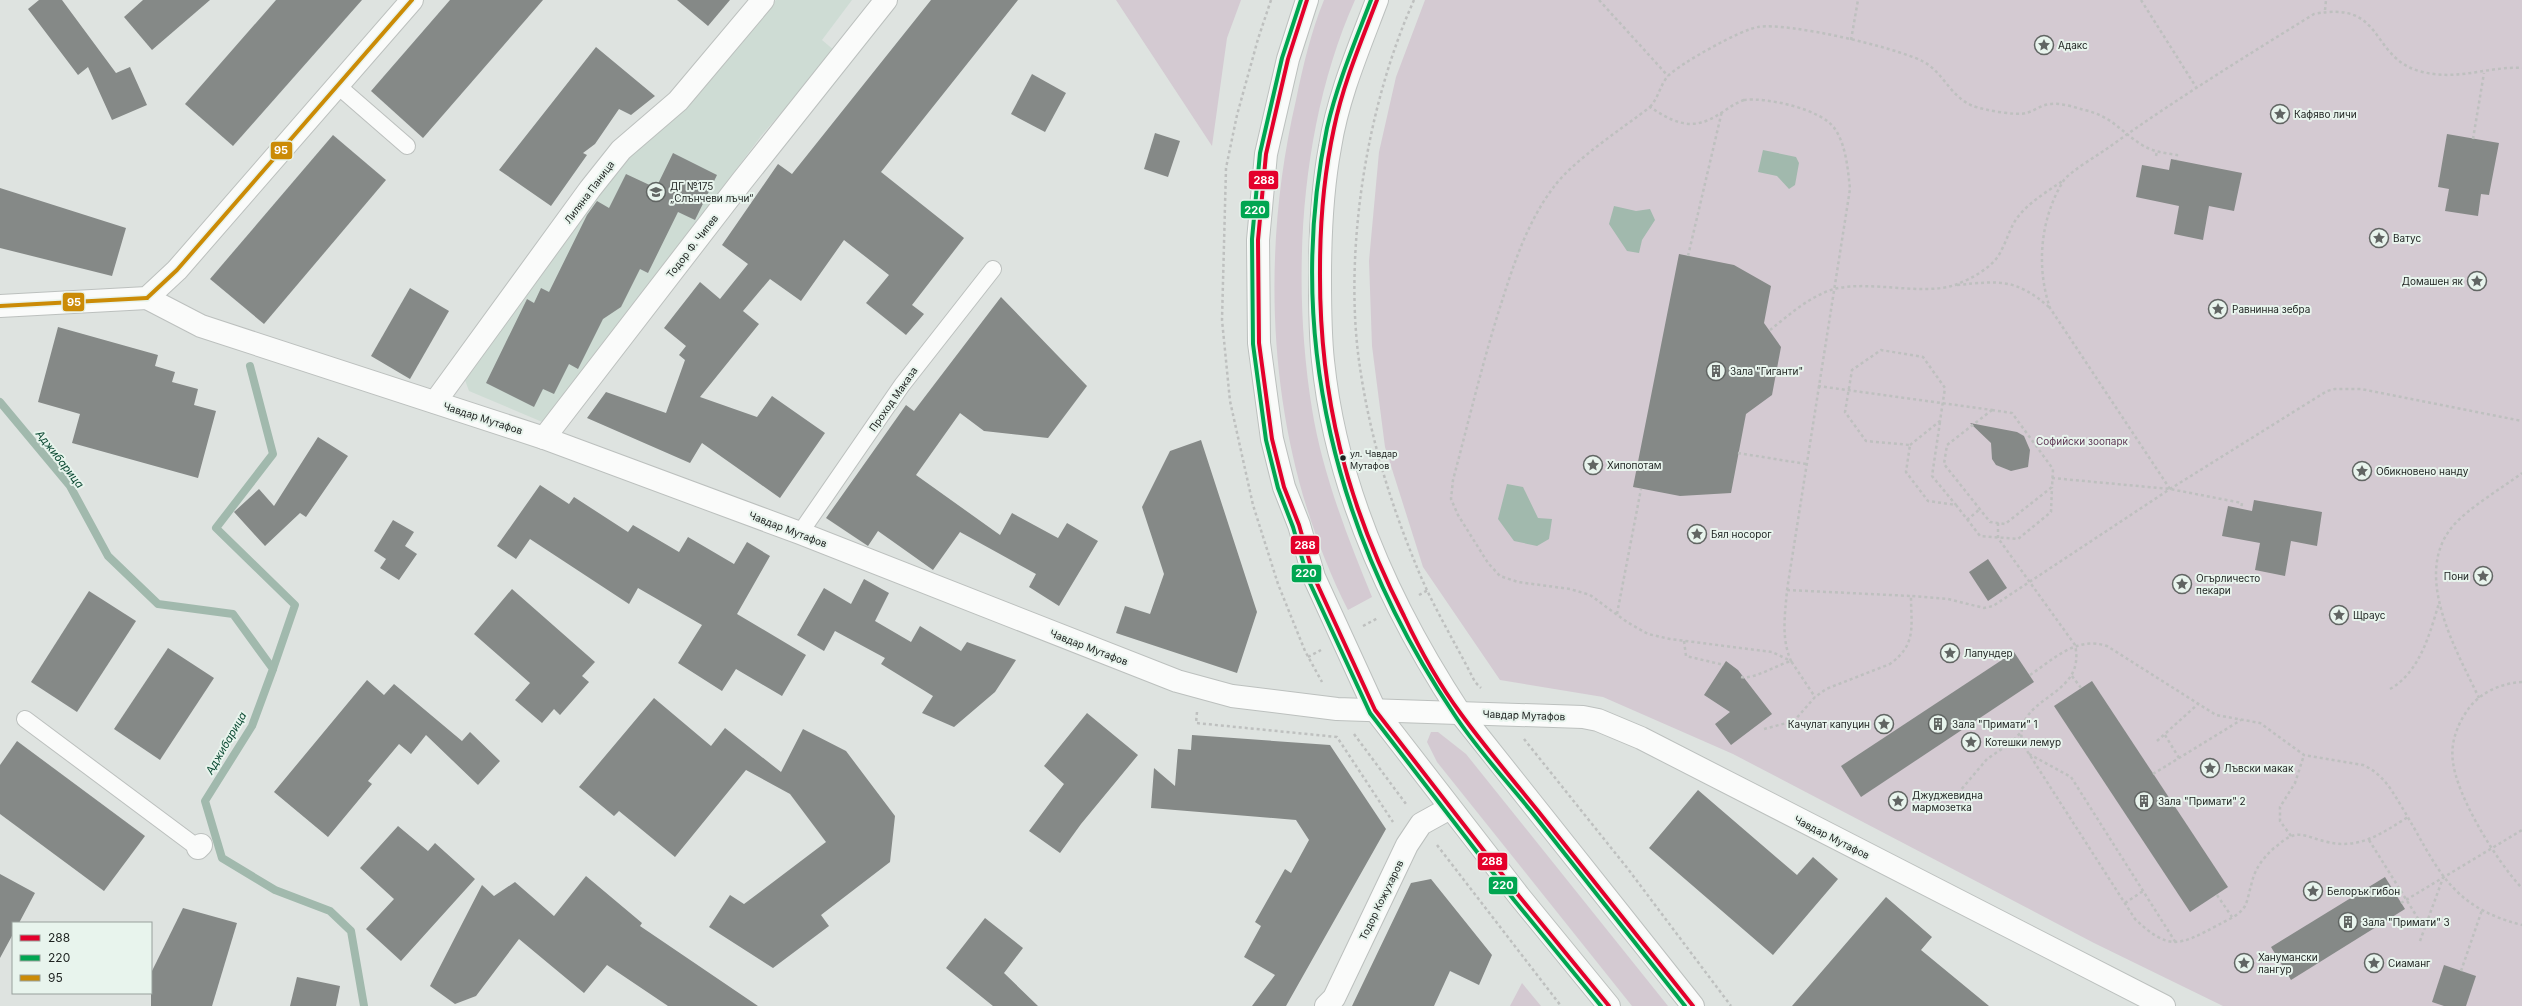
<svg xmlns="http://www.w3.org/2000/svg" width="2522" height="1006" font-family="Inter,sans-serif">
	<rect width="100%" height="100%" fill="#dee3e0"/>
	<polygon fill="#cedcd4" points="776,0 852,0 822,40 835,51 761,136 547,424 469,391 462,372 625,153 755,26"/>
	<g fill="#d4cad2">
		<polygon points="1116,0 1241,0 1227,38 1212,146"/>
		<path d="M1324 0H1355C1300 123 1291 278 1312 409 1322 472 1348 539 1372 597L1348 610C1269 454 1257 268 1296 100 1303 66 1311 32 1324 0Z"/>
		<polygon points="1425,0 2522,0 2522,1006 2223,1006 2094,943 1733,754 1603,697 1500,680 1423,567 1385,447 1372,346 1369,261 1379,152 1396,77"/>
		<polygon points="1431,732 1438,732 1466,754 1668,1006 1632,1006 1437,762 1427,742"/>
		<polygon points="1522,983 1541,1006 1510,1006"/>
	</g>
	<g fill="#a1b9ad">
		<polygon points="1763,150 1796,157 1799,163 1795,185 1789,189 1777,176 1758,172"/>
		<polygon points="1614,206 1636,211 1650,209 1655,220 1642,240 1639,253 1627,251 1609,224"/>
		<polygon points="1507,484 1523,487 1538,518 1552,519 1549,539 1537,546 1514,541 1498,519"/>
	</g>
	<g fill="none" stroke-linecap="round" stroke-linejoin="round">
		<g stroke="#a1b9ad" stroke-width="8">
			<polyline points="250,366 273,454 216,528 295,605 273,669"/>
			<polyline points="0,402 70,486 108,556 158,604 233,614 273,669 252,726 205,801 222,858 275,890 330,911 351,931 364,1006"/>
		</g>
	</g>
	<g fill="#858987">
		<polygon points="39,0 62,0 116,73 130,67 147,105 112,120 88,67 78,75 28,9"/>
		<polygon points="143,0 210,0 152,50 124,17"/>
		<polygon points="276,0 362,0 233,146 185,104"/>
		<polygon points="450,0 543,0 423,138 371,91"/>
		<polygon points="677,0 730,0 708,26"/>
		<polygon points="931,0 1018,0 881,172 964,238 912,305 924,314 906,335 866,303 889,275 844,240 801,301 770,279 743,311 759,324 700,397 757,417 772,396 825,433 780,498 702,443 690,463 587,418 606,392 666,413 685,360 679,355 686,346 664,328 700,282 720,299 748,264 722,245 778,164 792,174"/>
		<polygon points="596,47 655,96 631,115 619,109 595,144 583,153 587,155 551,206 499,170"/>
		<polygon points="1032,74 1066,93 1045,132 1011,114"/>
		<polygon points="1155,133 1180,141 1168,177 1144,169"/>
		<polygon points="2447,134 2499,143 2489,195 2481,194 2478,216 2445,211 2449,189 2438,187"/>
		<polygon points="333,135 386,180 264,324 210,279"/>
		<polygon points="673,153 717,175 695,220 678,212 648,273 640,269 621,307 603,319 578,369 569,364 554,394 543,389 534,407 486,383 527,299 534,303 541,288 549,292 587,215 597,201 609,208 626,174 656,188"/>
		<polygon points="2171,159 2242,173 2234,211 2209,206 2203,240 2174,234 2179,206 2136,197 2142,165 2169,170"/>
		<polygon points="0,188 126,228 112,276 0,248"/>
		<polygon points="1679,254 1734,265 1771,286 1764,323 1781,347 1772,395 1746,414 1731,493 1680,496 1633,487"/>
		<polygon points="410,288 449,311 410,379 371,356"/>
		<polygon points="1001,297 1087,386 1048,438 984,431 960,413 916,475 1000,535 1012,513 1058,538 1067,523 1098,541 1059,606 1029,587 1036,574 960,532 933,570 878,531 868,546 826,518 906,405 914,411"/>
		<polygon points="58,327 158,355 155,366 175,372 172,382 198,389 194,405 216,411 198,478 72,443 80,414 38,402"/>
		<polygon points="1970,423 2017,432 2024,436 2030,450 2028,467 2011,471 1996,465 1992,459 1991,443"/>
		<polygon points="318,437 348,456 306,517 300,513 265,546 234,512 259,489 274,506"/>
		<polygon points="1201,440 1257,612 1237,673 1116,633 1125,606 1150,614 1164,574 1142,507 1170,451"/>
		<polygon points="540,485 569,504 574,497 628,532 633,525 679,552 688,537 734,564 747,542 770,556 737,614 806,655 782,696 736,669 722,691 678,663 702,625 638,588 629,604 530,539 516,559 497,546"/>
		<polygon points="2254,500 2322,512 2317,546 2291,541 2285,576 2255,570 2260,543 2222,536 2228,506 2252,511"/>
		<polygon points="393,520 414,532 405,546 417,554 399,580 380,568 386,559 374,551"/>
		<polygon points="1988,559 2007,588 1988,601 1969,572"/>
		<polygon points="864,579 889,593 875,621 911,642 920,626 961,651 967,642 1016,660 995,692 954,727 922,713 933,696 881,664 885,658 835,631 824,651 797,635 824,588 851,604"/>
		<polygon points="512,589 595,662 582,676 589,682 560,715 554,709 542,723 515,700 530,683 474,634"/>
		<polygon points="89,591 136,621 77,712 31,682"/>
		<polygon points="168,648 214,678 160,760 114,729"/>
		<polygon points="2014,652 2034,682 1861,797 1841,766"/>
		<polygon points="1726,661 1738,670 1772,714 1731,745 1715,724 1730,712 1704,695"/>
		<polygon points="367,680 384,695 394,684 462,741 470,732 500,761 478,785 426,735 411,754 399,744 368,781 372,784 328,837 274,792"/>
		<polygon points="2092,681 2228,887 2190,912 2054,706"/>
		<polygon points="654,698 711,746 725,728 781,772 803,729 846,751 895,816 890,862 821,915 829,926 773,968 709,927 730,895 744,904 826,842 790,794 746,770 675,857 619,811 614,816 579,787"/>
		<polygon points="1087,713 1138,755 1081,824 1060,853 1029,831 1064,784 1044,766"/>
		<polygon points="1192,735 1330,745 1386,829 1286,1006 1252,1006 1275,975 1244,957 1261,926 1255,922 1285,869 1291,873 1309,840 1296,820 1151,808 1154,768 1175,786 1178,749 1191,750"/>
		<polygon points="17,741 145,836 104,891 0,814 0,765"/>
		<polygon points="1698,790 1797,875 1813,857 1838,879 1773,955 1649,848"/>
		<polygon points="398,826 428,851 435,843 475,879 401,961 366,929 394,899 360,868"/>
		<polygon points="0,874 35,893 19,923 13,923 13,934 0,958"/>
		<polygon points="586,876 642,923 640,926 758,1006 668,1006 607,965 584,993 519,939 476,996 455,1004 430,986 482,885 494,896 515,882 554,916"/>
		<polygon points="2385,877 2405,909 2291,980 2271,947"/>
		<polygon points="1431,879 1492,955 1479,985 1450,971 1434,1006 1352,1006 1411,883"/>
		<polygon points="1886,897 1932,937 1921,950 1989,1006 1792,1006"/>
		<polygon points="183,908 237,923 212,1006 151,1006 151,973"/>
		<polygon points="985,918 1023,948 1004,973 1038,1006 993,1006 946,968"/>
		<polygon points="2444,965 2476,976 2466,1006 2444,1006 2432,1002"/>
		<polygon points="297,977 340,986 336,1006 290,1006"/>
	</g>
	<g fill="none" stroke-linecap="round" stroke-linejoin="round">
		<defs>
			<g id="lane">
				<polyline points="338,86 407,146"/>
				<polyline points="800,533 902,385 993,269"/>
				<polyline points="25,719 198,848"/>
			</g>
			<g id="street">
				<polyline points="147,298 201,326 544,438 800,533 1177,681 1232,696 1337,709 1583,717 1598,720 1641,738 2164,1006"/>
				<polyline points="435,402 590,189 621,150 678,101 763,0"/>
				<polyline points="544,438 742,181 886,0"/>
				<polyline points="198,848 201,845"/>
				<polyline points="1326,1006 1334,998 1407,845 1421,824 1450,808"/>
			</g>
			<polyline id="secondary" points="0,306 147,298 177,270 412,0"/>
			<g id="primary">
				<polyline points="1307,0 1288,59 1266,154 1258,240 1259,343 1272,439 1284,487 1299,525 1314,577 1375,710 1519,896 1609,1006"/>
				<path d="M1377 0C1359 48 1338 96 1330 147 1322 190 1320 234 1320 278 1320 306 1320 334 1323 361 1336 488 1391 608 1460 713L1693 1006"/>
			</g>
		</defs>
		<use href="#lane" stroke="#bcc0be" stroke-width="18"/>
		<use href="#street" stroke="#bcc0be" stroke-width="24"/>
		<use href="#secondary" stroke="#bcc0be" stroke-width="24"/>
		<use href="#primary" stroke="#bcc0be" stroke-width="24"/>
		<g stroke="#bec0bf" stroke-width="2.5" stroke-dasharray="3 3" stroke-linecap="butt">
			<polyline points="1271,0 1258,39 1237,115 1226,168 1222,320 1230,401 1253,505 1278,584 1305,651 1322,682"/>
			<path d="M1414 0C1368 102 1345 242 1358 353 1367 425 1387 494 1414 560 1430 602 1455 642 1475 682L1481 688"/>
			<polyline points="1599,0 1668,76"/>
			<polyline points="2141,0 2196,87"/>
			<polyline points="2325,10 2326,0"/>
			<polyline points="1851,40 1858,0"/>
			<path d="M1744 100C1766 97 1822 109 1835 129 1846 145 1848 170 1850 189L1787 590C1785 615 1781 638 1791 661L1772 652 1670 639 1648 634 1627 622 1590 595 1570 589 1518 582 1500 576 1488 563 1458 515 1451 499 1453 480C1469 420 1483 360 1502 301 1514 263 1528 221 1553 188 1572 161 1623 128 1650 107 1668 119 1687 130 1708 120 1721 115 1730 105 1744 100Z"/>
			<path d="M1650 107C1659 97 1660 85 1668 76 1679 64 1742 29 1758 27 1788 22 1894 47 1922 61 1943 71 1950 97 1973 106 1984 110 2016 116 2026 113 2035 111 2042 104 2051 104 2062 103 2074 107 2084 110 2112 116 2121 132 2142 145 2153 152 2165 153 2177 155L2176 160"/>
			<polyline points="2473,139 2484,73"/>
			<polyline points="2156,156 2157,151"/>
			<polyline points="1688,256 1722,111"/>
			<path d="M1957 285C2000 281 2016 278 2050 308"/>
			<path d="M1770 330C1789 315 1810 296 1834 289 1871 280 1921 296 1955 285 1971 279 1994 267 2001 251 2007 240 2010 228 2017 218 2029 202 2048 191 2064 180"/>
			<polyline points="1818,386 1992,410"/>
			<polygon points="1992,410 2012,413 2053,469 2052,487 2005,524 1990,522 1944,464 1947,445"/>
			<polyline points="1940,422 1932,476 1956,505"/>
			<polyline points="1910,445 1940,421 1945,388 1923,357 1881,350 1852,370 1845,412 1866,441 1910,445 1906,472 1928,501 1956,505 1980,536 2018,539 2051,512 2052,487"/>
			<polyline points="1738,453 1806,464"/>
			<polyline points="2052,478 2170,489 2242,503 2241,509"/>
			<path d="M2170 489 2050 308C2036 267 2040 218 2064 180 2071 171 2095 157 2105 150 2173 101 2243 58 2314 14 2385 0 2369 56 2419 71 2458 82 2486 66 2522 68"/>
			<polyline points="1967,520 1980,509"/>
			<path d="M1998 523V538L2075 645C2087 699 2014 694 2022 743L2135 919C2169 951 2179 946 2218 925 2227 920 2239 916 2245 906 2248 900 2249 892 2251 886 2254 870 2262 859 2274 848 2280 844 2285 838 2292 836 2303 832 2313 839 2324 841 2357 851 2381 834 2408 817"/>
			<polyline points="1787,590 1911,596"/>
			<polyline points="1419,595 1428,590"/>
			<polyline points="1617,614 1641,489"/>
			<polyline points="1363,626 1378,618"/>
			<polyline points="1684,641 1686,656 1724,665"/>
			<polyline points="1308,657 1321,650"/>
			<path d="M2030 675C2054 659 2076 636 2107 646L2216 715 2260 723 2304 755 2363 765C2381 773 2390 787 2400 804 2437 864 2446 906 2522 925"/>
			<polyline points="2072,676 2081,688"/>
			<path d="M1741 677C1753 680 1777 665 1791 661L1815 697"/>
			<path d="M2522 682C2502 683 2481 692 2469 708 2458 723 2450 742 2453 762 2457 797 2497 862 2522 888"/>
			<path d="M2390 689C2420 672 2430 633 2439 603"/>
			<path d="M2479 698C2457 651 2412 576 2452 527 2469 507 2501 489 2522 473"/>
			<polyline points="1197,712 1196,723 1337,737 1393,822"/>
			<path d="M1764 729 1794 721 1815 697 1826 689 1890 664C1917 644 1911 627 1911 596L1948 599 1984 608 1993 606 2170 489 2327 391 2335 389H2361L2522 421"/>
			<polyline points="1354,734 1406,804"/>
			<polyline points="2165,735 2179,758"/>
			<polyline points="1524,739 1628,869 1731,1006"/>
			<polyline points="2157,741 2198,704"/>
			<polyline points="2029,754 2071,777 2176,943"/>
			<polyline points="2153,774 2241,720"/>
			<polyline points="1954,798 1987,759 2012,742 2022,731"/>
			<polyline points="2291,836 2280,821 2280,807 2295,783 2304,755"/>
			<polyline points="2369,840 2424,928"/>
			<polyline points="1437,845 1561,1006"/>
			<polyline points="2217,895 2232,917"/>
			<polyline points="2125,903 2143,891"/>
			<polyline points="2401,903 2522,830"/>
			<polyline points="2420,941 2443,878"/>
			<polyline points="2461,971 2482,910"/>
		</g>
		<use href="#lane" stroke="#fafbfa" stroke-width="16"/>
		<use href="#street" stroke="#fafbfa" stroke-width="22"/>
		<use href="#secondary" stroke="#fafbfa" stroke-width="22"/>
		<use href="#primary" stroke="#fafbfa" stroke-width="22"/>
		<defs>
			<g id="bus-1">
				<polyline points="1307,0 1288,59 1266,154 1258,240 1259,343 1272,439 1284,487 1299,525 1314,577 1375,710 1519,896 1609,1006"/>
				<path d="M1377 0C1361 42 1343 84 1334 128 1324 174 1320 222 1320 269 1319 397 1346 502 1404 616 1420 650 1439 684 1461 714 1485 747 1512 779 1538 811 1590 876 1641 941 1693 1006"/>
			</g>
			<g id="bus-2">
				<polyline points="1301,0 1282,58 1260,153 1252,239 1253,344 1266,440 1278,488 1293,527 1308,579 1370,713 1514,900 1601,1006"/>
				<path d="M1371 0C1355 42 1337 84 1327 128 1284 336 1337 540 1454 714 1476 748 1505 779 1531 811 1582 876 1634 941 1685 1006"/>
			</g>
			<g id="bus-3">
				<polyline points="147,298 177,270 412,0"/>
				<polyline points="0,306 147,298"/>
			</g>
		</defs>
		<use href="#bus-1" stroke="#e8f4ed" stroke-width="7"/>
		<use href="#bus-2" stroke="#e8f4ed" stroke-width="7"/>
		<use href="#bus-3" stroke="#e8f4ed" stroke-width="7"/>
		<use href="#bus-1" stroke="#e4002b" stroke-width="4"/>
		<use href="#bus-2" stroke="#00a651" stroke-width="4"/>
		<use href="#bus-3" stroke="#cb8b06" stroke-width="4"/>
	</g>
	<defs>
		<symbol id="sight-ring" viewBox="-11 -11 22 22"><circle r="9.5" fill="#e8f4ed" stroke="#616563" stroke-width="1.5"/><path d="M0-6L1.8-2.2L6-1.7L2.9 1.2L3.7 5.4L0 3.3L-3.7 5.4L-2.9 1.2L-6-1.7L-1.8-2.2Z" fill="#616563"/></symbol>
		<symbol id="school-ring" viewBox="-11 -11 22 22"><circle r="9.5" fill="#e8f4ed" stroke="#616563" stroke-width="1.5"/><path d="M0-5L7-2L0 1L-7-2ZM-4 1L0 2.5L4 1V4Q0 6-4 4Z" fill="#616563"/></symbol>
		<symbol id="building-ring" viewBox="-11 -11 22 22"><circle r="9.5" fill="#e8f4ed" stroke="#616563" stroke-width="1.5"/><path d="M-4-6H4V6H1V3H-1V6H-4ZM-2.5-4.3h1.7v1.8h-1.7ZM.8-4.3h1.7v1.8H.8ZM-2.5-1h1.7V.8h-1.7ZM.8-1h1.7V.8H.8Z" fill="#616563"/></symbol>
	</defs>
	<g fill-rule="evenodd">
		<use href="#sight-ring" x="2033" y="34" width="22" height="22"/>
		<use href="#sight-ring" x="2269" y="103" width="22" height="22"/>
		<use href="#school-ring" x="645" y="181" width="22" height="22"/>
		<use href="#sight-ring" x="2368" y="227" width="22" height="22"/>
		<use href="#sight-ring" x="2466" y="270" width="22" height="22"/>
		<use href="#sight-ring" x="2207" y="298" width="22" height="22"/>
		<use href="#building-ring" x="1705" y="360" width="22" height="22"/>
		<use href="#sight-ring" x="1582" y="454" width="22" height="22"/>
		<use href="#sight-ring" x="2351" y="460" width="22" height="22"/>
		<use href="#sight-ring" x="1686" y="523" width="22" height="22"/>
		<use href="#sight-ring" x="2472" y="565" width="22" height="22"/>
		<use href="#sight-ring" x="2171" y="573" width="22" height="22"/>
		<use href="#sight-ring" x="2328" y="604" width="22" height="22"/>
		<use href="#sight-ring" x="1939" y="642" width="22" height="22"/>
		<use href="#sight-ring" x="1873" y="713" width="22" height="22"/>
		<use href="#building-ring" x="1927" y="713" width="22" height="22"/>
		<use href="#sight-ring" x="1960" y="731" width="22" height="22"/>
		<use href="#sight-ring" x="2199" y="757" width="22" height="22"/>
		<use href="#sight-ring" x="1887" y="790" width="22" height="22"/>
		<use href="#building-ring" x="2133" y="790" width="22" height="22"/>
		<use href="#sight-ring" x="2302" y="880" width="22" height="22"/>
		<use href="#building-ring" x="2337" y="911" width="22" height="22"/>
		<use href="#sight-ring" x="2233" y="952" width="22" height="22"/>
		<use href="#sight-ring" x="2363" y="952" width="22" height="22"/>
	</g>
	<circle fill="#1d211f" stroke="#e8f4ed" stroke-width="1.5" cx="1343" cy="458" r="3.5"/>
	<g text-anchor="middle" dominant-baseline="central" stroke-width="4" stroke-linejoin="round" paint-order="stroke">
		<g font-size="9" fill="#1d211f" stroke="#e8f4ed" text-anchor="start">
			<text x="1350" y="453">ул. Чавдар<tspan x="1350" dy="12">Мутафов</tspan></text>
		</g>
		<g font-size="10" fill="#1d211f" stroke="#e8f4ed" text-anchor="start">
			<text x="2058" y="45">Адакс</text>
			<text x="2294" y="114">Кафяво личи</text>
			<text x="670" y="186">ДГ №175<tspan x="670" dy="12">„Слънчеви лъчи“</tspan></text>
			<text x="2393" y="238">Ватус</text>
			<text x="2463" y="281" text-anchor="end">Домашен як</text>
			<text x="2232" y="309">Равнинна зебра</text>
			<text x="1730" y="371">Зала "Гиганти"</text>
			<text x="1607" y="465">Хипопотам</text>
			<text x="2376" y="471">Обикновено нанду</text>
			<text x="1711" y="534">Бял носорог</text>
			<text x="2469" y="576" text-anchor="end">Пони</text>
			<text x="2196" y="578">Огърличесто<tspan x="2196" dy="12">пекари</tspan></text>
			<text x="2353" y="615">Щраус</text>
			<text x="1964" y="653">Лапундер</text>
			<text x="1870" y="724" text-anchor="end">Качулат капуцин</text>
			<text x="1952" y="724">Зала "Примати" 1</text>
			<text x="1985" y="742">Котешки лемур</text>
			<text x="2224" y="768">Лъвски макак</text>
			<text x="1912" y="795">Джуджевидна<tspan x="1912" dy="12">мармозетка</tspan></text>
			<text x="2158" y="801">Зала "Примати" 2</text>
			<text x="2327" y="891">Белорък гибон</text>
			<text x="2362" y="922">Зала "Примати" 3</text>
			<text x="2258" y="957">Ханумански<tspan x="2258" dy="12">лангур</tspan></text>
			<text x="2388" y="963">Сиаманг</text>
		</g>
		<g font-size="10" fill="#1d211f" stroke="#e8f4ed">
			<text transform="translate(589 192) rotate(-53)">Лиляна Паница</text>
			<text transform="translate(692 246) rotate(-52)">Тодор Ф. Чипев</text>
			<text transform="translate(893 399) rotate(-55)">Проход Маказа</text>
			<text transform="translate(483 418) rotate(18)">Чавдар Мутафов</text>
			<text transform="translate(788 529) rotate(21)">Чавдар Мутафов</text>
			<text transform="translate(1089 647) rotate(21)">Чавдар Мутафов</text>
			<text transform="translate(1524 715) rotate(2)">Чавдар Мутафов</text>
			<text transform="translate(1832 837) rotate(27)">Чавдар Мутафов</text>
			<text transform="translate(1381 900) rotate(-64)">Тодор Кожухаров</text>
		</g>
		<g font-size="10" fill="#5d3654" stroke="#e8f4ed">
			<text x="2082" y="441">Софийски зоопарк</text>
		</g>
		<g font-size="11" font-style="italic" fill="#0c4a33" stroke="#e8f4ed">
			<text transform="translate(60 459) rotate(52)">Аджибарица</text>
			<text transform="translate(226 743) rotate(-60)">Аджибарица</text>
		</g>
	</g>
	<g stroke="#e8f4ed" stroke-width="1.5">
		<rect x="270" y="141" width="23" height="19" rx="4" fill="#cb8b06"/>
		<rect x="1248" y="170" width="31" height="20" rx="4" fill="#e4002b"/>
		<rect x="1240" y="200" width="30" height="19" rx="4" fill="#00a651"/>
		<rect x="62" y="292" width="23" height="20" rx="4" fill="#cb8b06"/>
		<rect x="1290" y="535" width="30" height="20" rx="4" fill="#e4002b"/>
		<rect x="1291" y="564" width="31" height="19" rx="4" fill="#00a651"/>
		<rect x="1477" y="852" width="31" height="19" rx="4" fill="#e4002b"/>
		<rect x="1488" y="876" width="30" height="19" rx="4" fill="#00a651"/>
	</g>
	<g font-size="11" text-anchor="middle" font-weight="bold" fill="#fff">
		<text x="281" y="154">95</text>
		<text x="1264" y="184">288</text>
		<text x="1255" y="214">220</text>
		<text x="74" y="306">95</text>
		<text x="1305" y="549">288</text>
		<text x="1306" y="577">220</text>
		<text x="1492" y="865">288</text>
		<text x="1503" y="889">220</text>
	</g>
	<rect x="12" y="922" width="140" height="72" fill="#e8f4ed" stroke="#97a09b"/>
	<rect x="20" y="935" width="20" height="6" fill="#e4002b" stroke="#97a09b"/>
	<text x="48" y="942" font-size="12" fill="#1d211f">288</text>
	<rect x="20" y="955" width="20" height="6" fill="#00a651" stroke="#97a09b"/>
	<text x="48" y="962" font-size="12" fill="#1d211f">220</text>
	<rect x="20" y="975" width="20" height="6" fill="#cb8b06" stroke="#97a09b"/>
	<text x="48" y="982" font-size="12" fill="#1d211f">95</text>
</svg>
